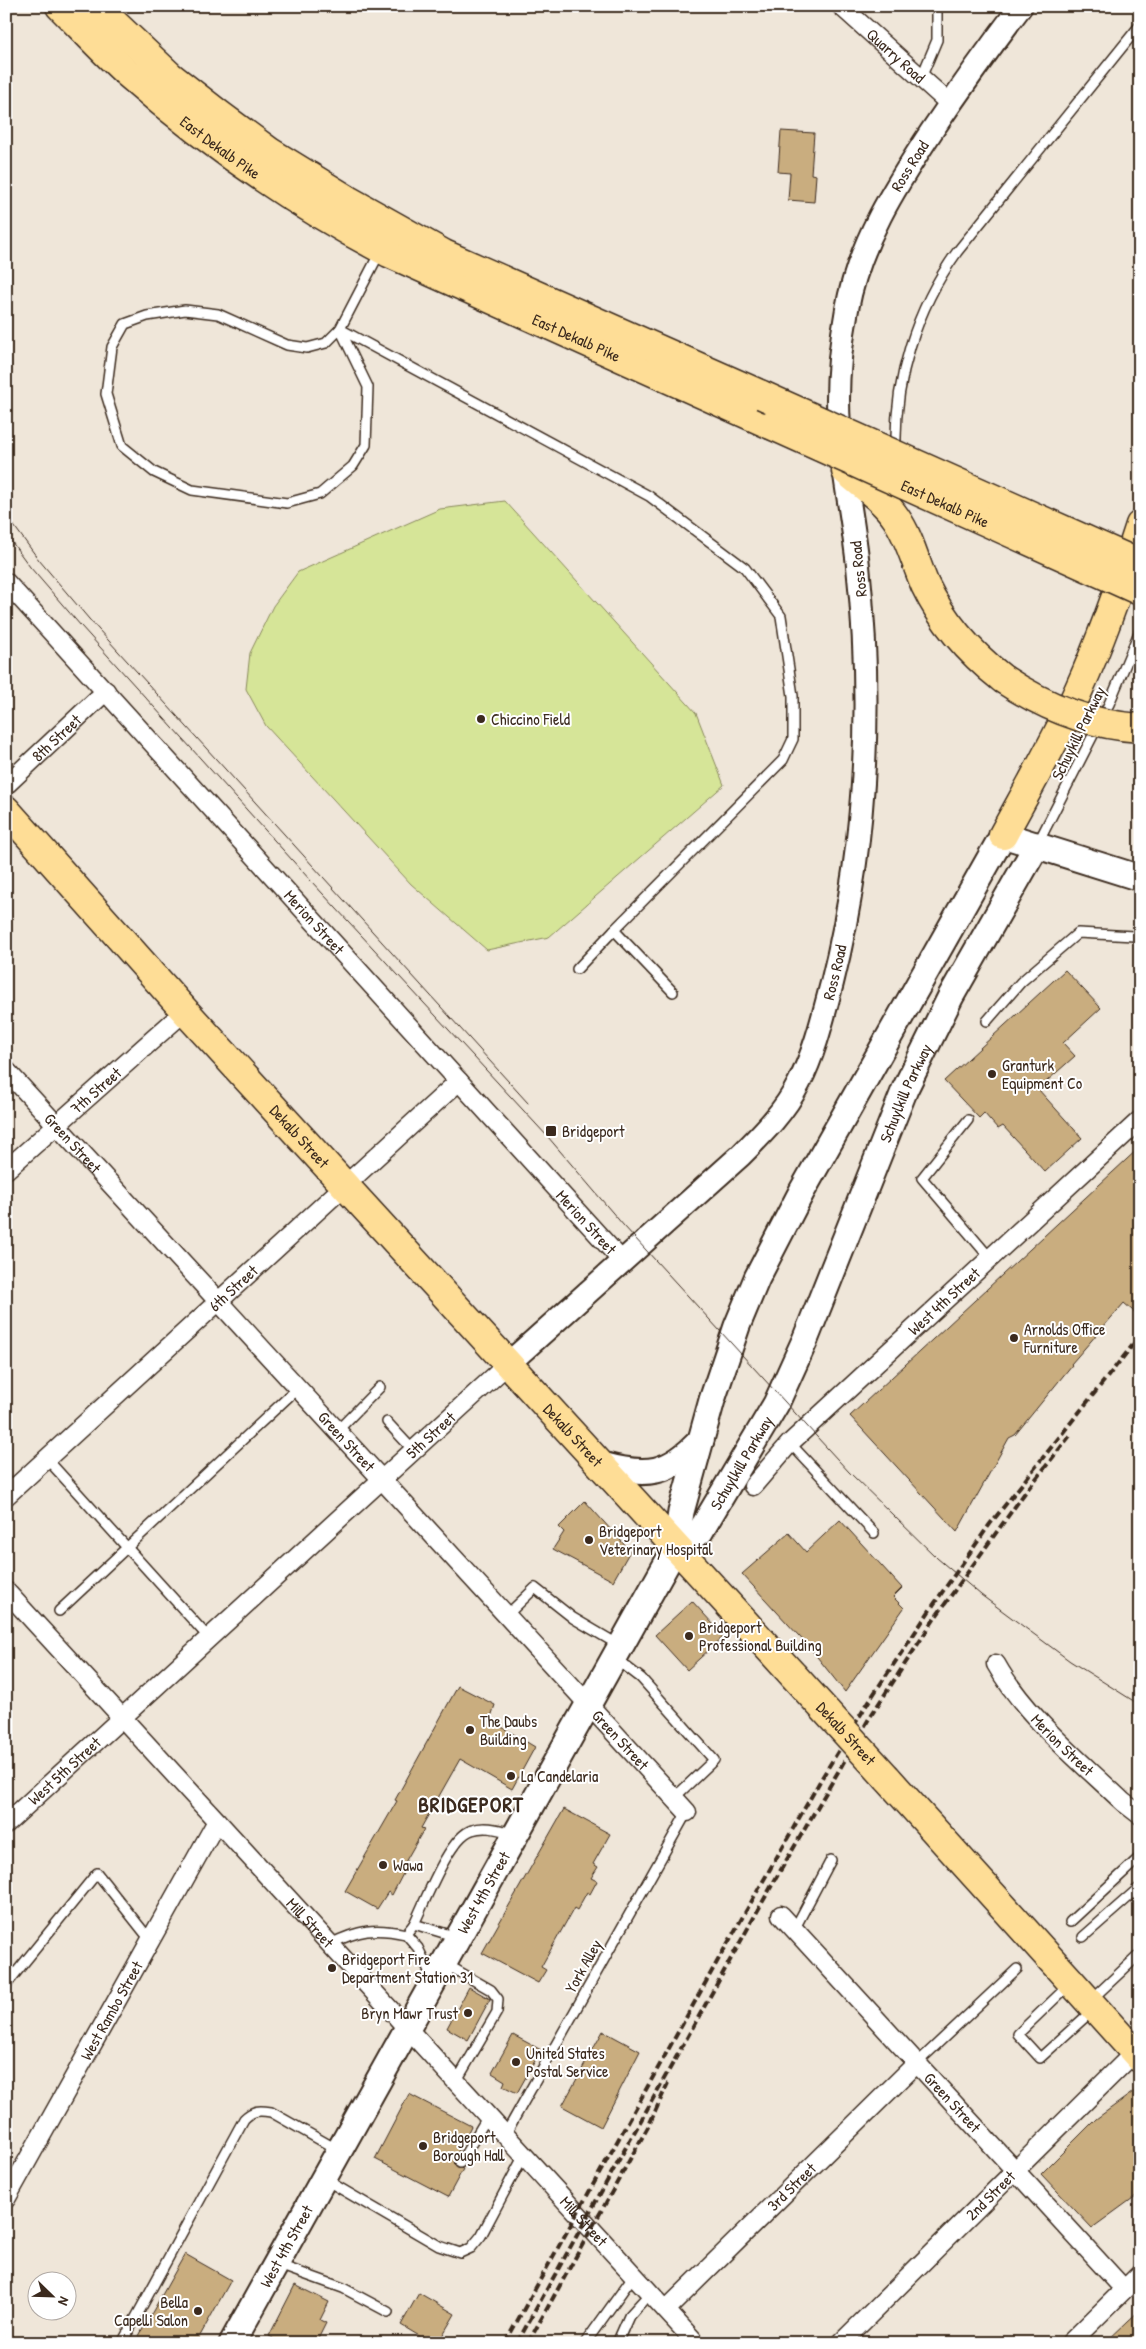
<svg xmlns="http://www.w3.org/2000/svg" width="1146" height="2349" font-family="'Patrick Hand',sans-serif">
	<rect width="100%" height="100%" fill="#efe6d9"/>
	<filter id="ink" filterUnits="userSpaceOnUse"><feTurbulence type="fractalNoise" baseFrequency=".02" numOctaves="2"/><feDisplacementMap in="SourceGraphic" scale="10" xChannelSelector="R" yChannelSelector="G"/><feConvolveMatrix kernelMatrix="1 2 1 2 8 2 1 2 1" color-interpolation-filters="sRGB"/></filter>
	<g filter="url(#ink)">
		<polygon fill="#d6e598" stroke="#88885b" points="505,501 696,713 724,785 549,937 487,950 411,884 266,726 246,689 250,653 273,606 298,572 440,509"/>
		<g fill="#c9ad7f" stroke="#3b2a1e">
			<polygon points="781,131 814,133 811,174 816,175 814,202 788,200 790,173 778,172"/>
			<polygon points="1065,970 1101,1008 1063,1043 1075,1056 1038,1089 1082,1138 1045,1172 1003,1126 998,1129 984,1113 979,1118 944,1081"/>
			<polygon points="1140,1147 1140,1317 1124,1303 1071,1364 1072,1365 1015,1435 1009,1438 957,1532 850,1416"/>
			<polygon points="585,1501 630,1551 613,1581 553,1549 564,1532 559,1527"/>
			<polygon points="840,1520 902,1588 893,1597 904,1608 845,1692 810,1648 742,1574 789,1533 806,1552"/>
			<polygon points="692,1601 724,1636 687,1670 655,1635"/>
			<polygon points="458,1686 495,1705 490,1720 535,1747 512,1789 460,1759 421,1828 424,1829 404,1864 407,1866 392,1895 388,1892 377,1909 345,1891 397,1801 395,1800"/>
			<polygon points="564,1809 610,1834 593,1864 598,1867 591,1878 597,1881 590,1894 587,1892 577,1910 574,1908 541,1967 546,1970 538,1983 482,1953"/>
			<polygon points="469,1987 490,1999 468,2040 447,2028"/>
			<polygon points="603,2031 640,2051 601,2127 562,2106"/>
			<polygon points="513,2035 541,2050 517,2093 503,2086 505,2081 492,2073"/>
			<polygon points="1140,2087 1140,2193 1092,2228 1041,2174 1096,2119"/>
			<polygon points="409,2094 471,2126 454,2160 455,2166 463,2169 448,2197 375,2159"/>
			<polygon points="185,2254 231,2280 196,2343 135,2343"/>
			<polygon points="295,2285 329,2302 320,2320 326,2323 316,2343 271,2343 273,2338 269,2336"/>
			<polygon points="419,2293 455,2314 438,2343 431,2343 401,2325"/>
			<polygon points="1140,2310 1140,2343 1105,2343 1128,2321"/>
		</g>
		<g fill="none" stroke-linecap="round" stroke-linejoin="round">
			<defs>
				<g id="service">
					<polyline points="921,78 937,40 937,6"/>
					<polyline points="340,329 649,496 745,568 781,616 793,696 793,739 783,760 614,930 673,992"/>
					<polyline points="340,329 368,387 366,445 353,466 320,494 287,503 192,490 154,472 122,446 106,394 112,347 125,324 147,316 185,310 218,314 287,345 307,348 326,343 340,329 380,252"/>
					<path d="M896 450C894 380 916 309 957 252L1140 25"/>
					<polyline points="1038,843 1109,704 1140,630"/>
					<polyline points="577,969 614,930"/>
					<polyline points="987,1021 1021,982 1078,933 1134,936 1140,940"/>
					<polyline points="968,1120 922,1178 990,1258"/>
					<polyline points="387,1422 414,1451"/>
					<polyline points="337,1431 380,1387"/>
					<polyline points="790,1443 874,1533"/>
					<polyline points="47,1459 209,1638"/>
					<polyline points="59,1611 298,1388"/>
					<polyline points="506,1616 535,1588 573,1618 619,1645"/>
					<polyline points="615,1658 641,1678 714,1760 674,1798"/>
					<polyline points="1070,1922 1140,1857"/>
					<polyline points="414,1924 457,1937"/>
					<polyline points="794,1930 831,1860"/>
					<path d="M406 1934 414 1924C425 1902 449 1837 472 1830 485 1825 500 1830 513 1833"/>
					<polyline points="1083,1937 1140,1887"/>
					<path d="M330 1944C359 1930 374 1927 406 1934L418 1948 432 1977"/>
					<polyline points="444,1963 491,1990 498,1999 497,2012 456,2082"/>
					<polyline points="1070,1984 1018,2034 1040,2058 1093,2010"/>
					<polyline points="6,1985 97,1873 151,1941"/>
					<polyline points="1091,2000 1140,1954"/>
					<polyline points="917,2063 1017,1969"/>
					<polyline points="505,2135 687,1812"/>
					<polyline points="460,2163 488,2116"/>
					<polyline points="326,2180 439,2246 460,2253 471,2248 481,2236 524,2155"/>
					<polyline points="279,2265 343,2288 388,2312"/>
					<path d="M122 2343 244 2119C253 2110 259 2110 271 2112L338 2150"/>
					<polyline points="585,2343 634,2275"/>
					<polyline points="617,2343 629,2316 650,2293"/>
				</g>
				<g id="minor">
					<path id="s1" d="M841 6 950 104"/>
					<path id="s2" d="M6 582 622 1261"/>
					<path id="s3" d="M6 785 106 691"/>
					<path id="s4" d="M6 1070 687 1812"/>
					<path id="s5" d="M6 1170 185 1011"/>
					<path id="s6" d="M753 1486 790 1443 1140 1120"/>
					<path id="s7" d="M6 1496 459 1081"/>
					<path id="s8" d="M6 1591 696 2343"/>
					<path id="s9" d="M996 1664C1025 1716 1080 1761 1123 1802L1140 1815"/>
					<path id="s10" d="M6 1824 509 1363"/>
					<path id="s11" d="M781 1915 1124 2289"/>
					<path id="s12" d="M6 2199 217 1821"/>
					<path id="s13" d="M666 2310 917 2063"/>
					<path id="s14" d="M841 2343 1140 2047"/>
					<polyline points="1070,2343 1140,2274"/>
				</g>
				<g id="tertiary">
					<path id="s15" d="M509 1363 741 1155C763 1133 785 1111 799 1083 815 1052 823 1017 832 983 866 847 873 706 858 566 853 519 843 473 839 426 836 387 840 347 847 309 859 243 895 187 931 132 960 89 990 47 1021 6"/>
				</g>
				<g id="secondary">
					<path d="M602 1465C646 1477 669 1475 701 1440"/>
					<path id="s16" d="M676 1547 700 1532 776 1404 805 1340 905 1089 951 996 1037 845"/>
					<path id="s17" d="M232 2343 676 1547 681 1512 712 1400 737 1326 757 1278 802 1191 1003 835 1140 878"/>
				</g>
				<g id="trunk">
					<path id="s18" d="M60 6C82 28 104 52 127 73 207 143 295 204 389 253L771 425"/>
					<polyline points="96,6 170,76 220,115 270,152 348,200 444,254 762,395"/>
					<path d="M846 471C863 486 883 499 896 518 910 538 915 562 925 585 943 623 970 653 1003 679"/>
					<path id="s19" d="M6 810 185 1011 793 1675"/>
					<path d="M1003 835C1029 787 1057 739 1079 689 1103 636 1122 581 1140 525"/>
					<polyline points="887,1778 1140,2058"/>
				</g>
			</defs>
			<use href="#service" stroke="#3b2a1e" stroke-width="12"/>
			<use href="#minor" stroke="#3b2a1e" stroke-width="21"/>
			<use href="#tertiary" stroke="#3b2a1e" stroke-width="26"/>
			<use href="#secondary" stroke="#3b2a1e" stroke-width="29"/>
			<use href="#trunk" stroke="#3b2a1e" stroke-width="31"/>
			<use href="#service" stroke="#fff" stroke-width="9"/>
			<use href="#minor" stroke="#fff" stroke-width="18"/>
			<use href="#tertiary" stroke="#fff" stroke-width="22"/>
			<use href="#secondary" stroke="#fff" stroke-width="25"/>
			<use href="#trunk" stroke="#fedd96" stroke-width="28"/>
			<g stroke="#3b2a1e" stroke-width="1">
				<polyline points="6,515 39,560 89,619 528,1103"/>
				<polyline points="6,534 30,567 81,626 311,881 548,1137 624,1226 849,1472 937,1558 981,1595 1070,1661 1140,1705"/>
			</g>
			<g stroke="#3b2a1e" stroke-width="4" stroke-dasharray="8 4" stroke-linecap="butt">
				<polyline points="505,2343 717,1962 823,1776 869,1701 934,1604 990,1524 1140,1336"/>
				<polyline points="517,2343 772,1885 870,1717 937,1615 1024,1494 1072,1433"/>
				<polyline points="528,2343 649,2125 668,2083"/>
			</g>
			<defs>
				<g id="trunk-bridge">
					<polyline points="762,395 1140,564"/>
					<path id="s20" d="M771 425 1140 591"/>
					<path d="M1003 679C1045 707 1089 725 1140 728"/>
					<path id="s21" d="M793 1675 887 1778"/>
				</g>
			</defs>
			<use href="#trunk-bridge" stroke="#3b2a1e" stroke-width="31" stroke-linecap="butt"/>
			<use href="#trunk-bridge" stroke="#fedd96" stroke-width="28"/>
		</g>
	</g>
	<g fill="#3b2a1e" stroke="#fff" stroke-width="2">
		<circle cx="481" cy="719" r="5"/>
		<circle cx="992" cy="1074" r="5"/>
		<rect x="545" y="1125" width="12" height="12" rx="2.5"/>
		<circle cx="1014" cy="1338" r="5"/>
		<circle cx="589" cy="1540" r="5"/>
		<circle cx="689" cy="1636" r="5"/>
		<circle cx="470" cy="1730" r="5"/>
		<circle cx="511" cy="1776" r="5"/>
		<circle cx="383" cy="1865" r="5"/>
		<circle cx="332" cy="1968" r="5"/>
		<circle cx="468" cy="2013" r="5"/>
		<circle cx="516" cy="2062" r="5"/>
		<circle cx="423" cy="2146" r="5"/>
		<circle cx="198" cy="2311" r="5"/>
	</g>
	<g text-anchor="middle" dominant-baseline="central" stroke-width="4" stroke-linejoin="round" paint-order="stroke">
		<g font-size="16" fill="#3b2a1e" stroke="#fff">
			<text stroke="none"><textPath href="#s1" startOffset="74">Quarry Road</textPath></text>
			<text stroke="none"><textPath href="#s18" startOffset="214">East Dekalb Pike</textPath></text>
			<text stroke="none"><textPath href="#s15" startOffset="1346">Ross Road</textPath></text>
			<text stroke="none"><textPath href="#s18" startOffset="619">East Dekalb Pike</textPath></text>
			<text stroke="none"><textPath href="#s20" startOffset="191">East Dekalb Pike</textPath></text>
			<text transform="translate(858 569) rotate(-96)">Ross Road</text>
			<text transform="translate(1078 733) rotate(-64)">Schuykill Parkway</text>
			<text stroke="none"><textPath href="#s3" startOffset="69">8th Street</textPath></text>
			<text stroke="none"><textPath href="#s2" startOffset="459">Merion Street</textPath></text>
			<text stroke="none"><textPath href="#s15" startOffset="521">Ross Road</textPath></text>
			<text stroke="none"><textPath href="#s5" startOffset="120">7th Street</textPath></text>
			<text stroke="none"><textPath href="#s16" startOffset="514">Schuylkill Parkway</textPath></text>
			<text stroke="none"><textPath href="#s19" startOffset="439">Dekalb Street</textPath></text>
			<text stroke="none"><textPath href="#s4" startOffset="99">Green Street</textPath></text>
			<text stroke="none"><textPath href="#s2" startOffset="864">Merion Street</textPath></text>
			<text stroke="none"><textPath href="#s7" startOffset="308">6th Street</textPath></text>
			<text stroke="none"><textPath href="#s6" startOffset="266">West 4th Street</textPath></text>
			<text stroke="none"><textPath href="#s19" startOffset="844">Dekalb Street</textPath></text>
			<text stroke="none"><textPath href="#s10" startOffset="576">5th Street</textPath></text>
			<text stroke="none"><textPath href="#s4" startOffset="504">Green Street</textPath></text>
			<text stroke="none"><textPath href="#s16" startOffset="109">Schuylkill Parkway</textPath></text>
			<text stroke="none"><textPath href="#s21" startOffset="79">Dekalb Street</textPath></text>
			<text stroke="none"><textPath href="#s4" startOffset="909">Green Street</textPath></text>
			<text stroke="none"><textPath href="#s9" startOffset="105">Merion Street</textPath></text>
			<text stroke="none"><textPath href="#s10" startOffset="79">West 5th Street</textPath></text>
			<text stroke="none"><textPath href="#s17" startOffset="516">West 4th Street</textPath></text>
			<text stroke="none"><textPath href="#s8" startOffset="450">Mill Street</textPath></text>
			<text transform="translate(583 1966) rotate(-61)">York Alley</text>
			<text stroke="none"><textPath href="#s12" startOffset="216">West Rambo Street</textPath></text>
			<text stroke="none"><textPath href="#s11" startOffset="254">Green Street</textPath></text>
			<text stroke="none"><textPath href="#s13" startOffset="176">3rd Street</textPath></text>
			<text stroke="none"><textPath href="#s14" startOffset="210">2nd Street</textPath></text>
			<text stroke="none"><textPath href="#s8" startOffset="855">Mill Street</textPath></text>
			<text stroke="none"><textPath href="#s17" startOffset="111">West 4th Street</textPath></text>
		</g>
		<g font-size="16" fill="#3b2a1e" stroke="#fff" text-anchor="start">
			<text x="491" y="719">Chiccino Field</text>
			<text x="1002" y="1065">Granturk<tspan x="1002" dy="18">Equipment Co</tspan></text>
			<text x="562" y="1131">Bridgeport</text>
			<text x="1024" y="1329">Arnolds Office<tspan x="1024" dy="18">Furniture</tspan></text>
			<text x="599" y="1531">Bridgeport<tspan x="599" dy="18">Veterinary Hospital</tspan></text>
			<text x="699" y="1627">Bridgeport<tspan x="699" dy="18">Professional Building</tspan></text>
			<text x="480" y="1721">The Daubs<tspan x="480" dy="18">Building</tspan></text>
			<text x="521" y="1776">La Candelaria</text>
			<text x="393" y="1865">Wawa</text>
			<text x="342" y="1959">Bridgeport Fire<tspan x="342" dy="18">Department Station 31</tspan></text>
			<text x="458" y="2013" text-anchor="end">Bryn Mawr Trust</text>
			<text x="526" y="2053">United States<tspan x="526" dy="18">Postal Service</tspan></text>
			<text x="433" y="2137">Bridgeport<tspan x="433" dy="18">Borough Hall</tspan></text>
			<text x="188" y="2302" text-anchor="end">Bella<tspan x="188" dy="18">Capelli Salon</tspan></text>
		</g>
		<g font-size="21" font-weight="bold" letter-spacing="1" fill="#3b2a1e" stroke="#fff">
			<text x="471" y="1804">BRIDGEPORT</text>
		</g>
	</g>
	<rect width="1146" height="2349" fill="none" stroke="#fff" stroke-width="25"/>
	<rect x="12" y="12" width="1121" height="2324" fill="none" stroke="#3b2a1e" stroke-width="2" filter="url(#ink)"/>
	<g transform="translate(52 2296) rotate(113)"><circle r="24" fill="#ffffff" stroke="#b1aaa5"/>
	<path d="M0-4L9 19L0 12L-9 19Z" fill="#3b2a1e"/>
	<text y="-8" font-size="14" font-weight="bold" text-anchor="middle" fill="#3b2a1e">N</text>
	</g>
</svg>
